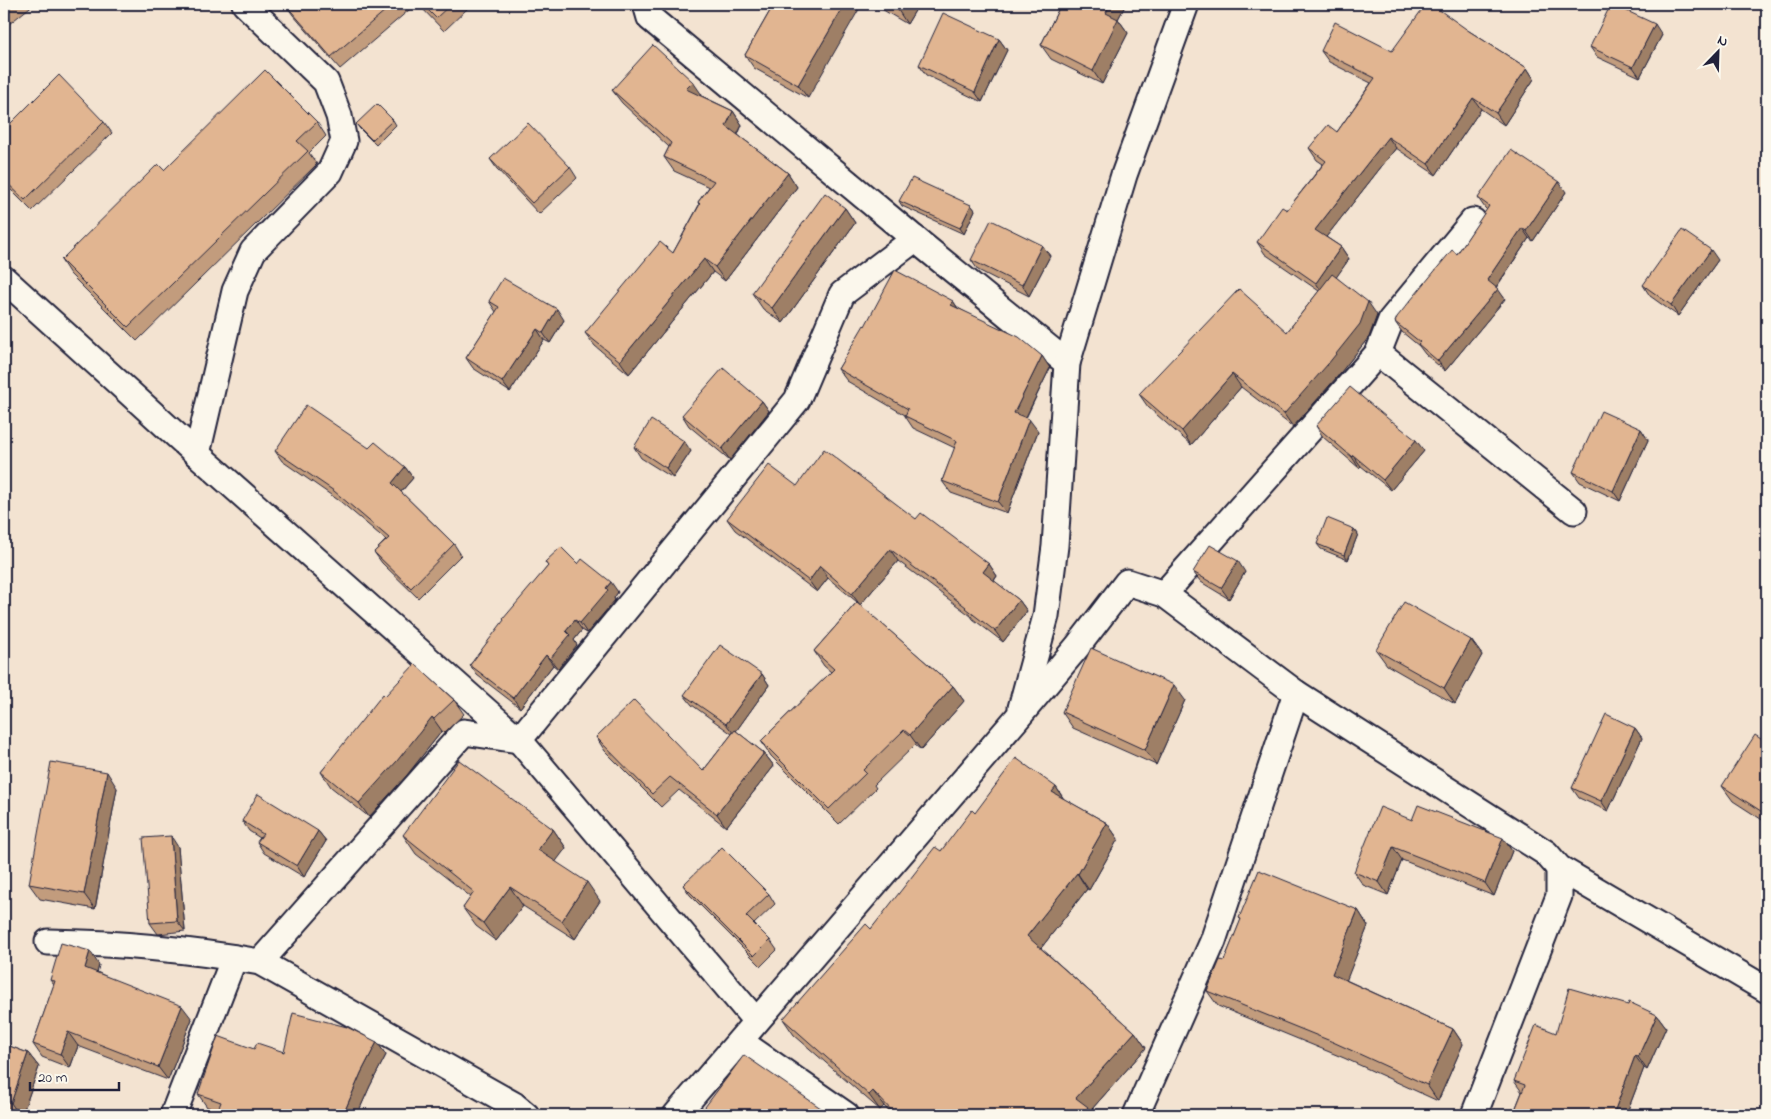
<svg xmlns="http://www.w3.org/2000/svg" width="1771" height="1119" font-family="'Indie Flower',sans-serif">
	<rect width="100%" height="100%" fill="#f3e3d1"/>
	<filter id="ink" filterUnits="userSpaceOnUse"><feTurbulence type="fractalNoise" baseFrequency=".02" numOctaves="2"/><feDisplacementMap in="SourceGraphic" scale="10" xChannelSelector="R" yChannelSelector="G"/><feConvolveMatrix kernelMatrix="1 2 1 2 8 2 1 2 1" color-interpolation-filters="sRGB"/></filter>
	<g filter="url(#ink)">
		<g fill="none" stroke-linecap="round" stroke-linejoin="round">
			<defs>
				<g id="street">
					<polyline points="646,4 650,18 915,239 1067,363"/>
					<polyline points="4,279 197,454 519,740 756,1021"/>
					<polyline points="1378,353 1574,511"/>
					<polyline points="197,454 235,291 253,251 330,172 344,141 339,116 326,82 245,4"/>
					<polyline points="1164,594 1378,353 1391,320 1473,221"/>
					<polyline points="1021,708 1046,616 1055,546 1067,363 1124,175 1186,4"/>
					<path d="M48 942C117 943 192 950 260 962L514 1105 526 1115"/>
					<polyline points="260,962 464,732 519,740 797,400 842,294 915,239"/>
					<polyline points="741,1042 846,1115"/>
					<polyline points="173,1115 234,958"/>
					<polyline points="676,1115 1019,716 1077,647 1127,582 1164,594 1296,693 1546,853 1559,868 1767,990"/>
					<polyline points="1136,1115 1213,941 1296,693"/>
					<polyline points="1474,1115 1559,896 1559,868"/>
				</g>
			</defs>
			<use href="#street" stroke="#22223b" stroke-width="29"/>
			<use href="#street" stroke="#fbf7ec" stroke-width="25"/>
		</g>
		<g fill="#c29c7d" stroke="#22223b">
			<polygon points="4,4 34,4 4,28"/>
			<polygon points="285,4 416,4 340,69 293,15"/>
			<polygon points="418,4 467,4 469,7 444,31"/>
			<polygon points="774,4 808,98 754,68 745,55"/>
			<polygon points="873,4 919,4 907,24"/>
			<polygon points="1061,4 1126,4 1118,19 1128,33 1102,84 1051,59 1041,45"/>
			<polygon points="1469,31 1527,68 1534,79 1504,125 1481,109 1436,175 1396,148 1326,237 1341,247 1349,259 1336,277 1377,315 1369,337 1337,377 1293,427 1241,387 1191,445 1148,407 1139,394 1287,332 1319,291 1265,254 1257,242 1287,210 1323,164 1317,160 1309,148 1337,132 1371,83 1329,62 1321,51 1392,51"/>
			<polygon points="1662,35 1640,77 1597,57 1590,47"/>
			<polygon points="999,39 1007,50 982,102 926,75 919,65"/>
			<polygon points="612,90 702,95 702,96 733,111 742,125 738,135 788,173 797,187 725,281 713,272 629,374 595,346 585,333 673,253 699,205 698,202 709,187 674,171 664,157 669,147 622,103"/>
			<polygon points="393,120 396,125 376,145 360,129 356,124"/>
			<polygon points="104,122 112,133 32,211 5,184 4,185 4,130"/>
			<polygon points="317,122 326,136 309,153 317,164 137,341 70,274 61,260 164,170"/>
			<polygon points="490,159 570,167 577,178 539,214 497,169"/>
			<polygon points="1566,192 1533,241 1529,238 1496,288 1505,299 1445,371 1425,354 1419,346 1402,332 1395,322 1457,254 1487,210 1485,208 1478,198"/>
			<polygon points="899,201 971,205 975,210 964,234 902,206"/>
			<polygon points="845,208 855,223 783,323 763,309 752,293"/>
			<polygon points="1042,245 1050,256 1029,296 978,270 971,260"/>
			<polygon points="1718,260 1678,316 1650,296 1643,285"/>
			<polygon points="489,301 564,320 550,343 544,340 510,392 473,368 466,358 496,312"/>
			<polygon points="953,301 958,308 1042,356 1050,368 1026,418 1038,431 1007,513 951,493 942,481 955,448 913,428 905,416 905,415 847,381 838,369 865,326"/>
			<polygon points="762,401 769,411 730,460 689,426 682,415"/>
			<polygon points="1316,426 1424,451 1391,490 1361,466 1359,468 1323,437"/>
			<polygon points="1641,429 1648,440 1620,501 1580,482 1573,472"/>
			<polygon points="634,447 691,451 673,478 641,458"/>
			<polygon points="369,448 405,467 413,478 401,492 454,544 461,555 418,598 382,563 374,552 386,540 341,502 282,461 275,451"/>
			<polygon points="797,486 916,519 989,564 997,576 994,581 1019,600 1027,611 1003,642 973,619 971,616 898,561 860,605 953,686 964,701 921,750 915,745 874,785 876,788 839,824 771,756 761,741 831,672 824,666 814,651 857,602 828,578 817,592 735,530 727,519"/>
			<polygon points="1354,529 1358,534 1348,560 1321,549 1317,544"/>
			<polygon points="545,562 578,564 618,592 614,598 615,600 587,633 582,630 574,640 577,645 558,669 553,665 520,708 477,675 470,665 548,566"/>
			<polygon points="1193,572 1245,572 1229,599 1201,582"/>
			<polygon points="1471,640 1482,655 1455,704 1387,665 1376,650"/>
			<polygon points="762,674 769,685 736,731 764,753 774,766 726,827 679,790 661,807 605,751 596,737 703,771 732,734 692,705 684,695"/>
			<polygon points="385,696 454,700 464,714 444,733 442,731 407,775 369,817 331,787 321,772"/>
			<polygon points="1185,700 1156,765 1073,728 1062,712"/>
			<polygon points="1635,728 1642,738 1608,811 1579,798 1572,788"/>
			<polygon points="1767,743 1767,823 1733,801 1722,786"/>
			<polygon points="1056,787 1064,799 1107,823 1118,839 1089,890 1087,889 1041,948 1135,1032 1146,1048 1091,1110 1094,1115 892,1115 884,1106 880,1110 794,1035 783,1019 871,929 975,813"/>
			<polygon points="117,788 95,909 40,899 29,884"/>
			<polygon points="1412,820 1512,851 1494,896 1402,860 1388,895 1363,885 1354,872"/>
			<polygon points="242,821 318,831 326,841 304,877 264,853 257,842 260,838 249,831"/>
			<polygon points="553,829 566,848 555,861 600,901 575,939 523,906 496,941 476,926 463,908 471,897 416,854 403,835"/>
			<polygon points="178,847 185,931 158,934 150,923"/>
			<polygon points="683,885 769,894 775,904 754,924 770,940 777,950 761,966 690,895"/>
			<polygon points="1358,910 1368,926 1346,980 1453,1029 1463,1044 1438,1101 1344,1058 1218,1006 1207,991 1224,961 1241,920 1239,918"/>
			<polygon points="99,965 97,972 192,1019 168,1080 78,1046 70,1068 42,1057 33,1044 54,985 50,980"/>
			<polygon points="1657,1015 1666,1027 1647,1070 1644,1068 1626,1115 1513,1115 1522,1092 1514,1081 1556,1033"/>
			<polygon points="377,1042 386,1055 370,1086 357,1115 216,1115 218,1110 207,1107 198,1094 254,1049 284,1052"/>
			<polygon points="4,1044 28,1053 39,1067 22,1115 13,1115 4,1112"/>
		</g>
		<g fill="#9e7f66" stroke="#22223b">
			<polygon points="845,4 862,4 808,98 798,85"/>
			<polygon points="901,4 919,4 907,24 898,10"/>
			<polygon points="1110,4 1126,4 1118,19 1128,33 1102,84 1093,71 1106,13"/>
			<polygon points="1655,24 1662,35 1640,77 1633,67"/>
			<polygon points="999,39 1007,50 982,102 975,92"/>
			<polygon points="1527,68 1534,79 1504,125 1496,113"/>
			<polygon points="693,82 702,95 696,102 686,89"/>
			<polygon points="1473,98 1481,109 1436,175 1428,164"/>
			<polygon points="733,111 742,125 735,139 726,126"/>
			<polygon points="1388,137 1396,148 1323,241 1315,230"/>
			<polygon points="788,173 797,187 725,281 715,267"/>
			<polygon points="1559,182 1566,192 1533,241 1526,231"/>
			<polygon points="971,205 975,210 964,234 960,228"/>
			<polygon points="845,208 855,223 783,323 772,308"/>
			<polygon points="1522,228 1529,238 1494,290 1487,280"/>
			<polygon points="1042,245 1050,256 1029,296 1022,285"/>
			<polygon points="1341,247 1349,259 1324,295 1316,283"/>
			<polygon points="1711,250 1718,260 1678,316 1671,305"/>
			<polygon points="704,259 713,272 629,374 620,361"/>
			<polygon points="1498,289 1505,299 1445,371 1438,361"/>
			<polygon points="953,301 961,313 951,305"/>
			<polygon points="1368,302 1377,315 1369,337 1337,377 1293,427 1284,414"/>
			<polygon points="557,309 564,320 550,343 543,333"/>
			<polygon points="537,329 544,340 510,392 502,382"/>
			<polygon points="1042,356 1050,368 1022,425 1014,413"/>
			<polygon points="1232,374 1241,387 1191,445 1182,431"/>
			<polygon points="762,401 769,411 730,460 722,449"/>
			<polygon points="1029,419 1038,431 1007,513 998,502"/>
			<polygon points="1641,429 1648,440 1620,501 1613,491"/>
			<polygon points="1416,440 1424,451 1391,490 1383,480"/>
			<polygon points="684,441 691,451 673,478 666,468"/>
			<polygon points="1353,455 1361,466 1359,468 1352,457"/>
			<polygon points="405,467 413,478 399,494 392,483"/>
			<polygon points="1354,529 1358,534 1348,560 1344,555"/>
			<polygon points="890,549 898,561 860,605 852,594"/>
			<polygon points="1238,561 1245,572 1229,599 1221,588"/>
			<polygon points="989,564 997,576 991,584 983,572"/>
			<polygon points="820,566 828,578 817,592 809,581"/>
			<polygon points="611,582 618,592 614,598 615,600 587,633 580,623"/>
			<polygon points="1019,600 1027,611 1003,642 995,631"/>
			<polygon points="575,620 582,630 574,640 577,645 558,669 550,659 566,631"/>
			<polygon points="1471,640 1482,655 1455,704 1444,688"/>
			<polygon points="546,655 553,665 520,708 513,698"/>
			<polygon points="762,674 769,685 734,734 726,724"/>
			<polygon points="1174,685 1185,700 1156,765 1145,750"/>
			<polygon points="953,686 964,701 921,750 910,735"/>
			<polygon points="432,717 442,731 407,775 369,817 359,803"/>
			<polygon points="1635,728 1642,738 1608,811 1601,801"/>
			<polygon points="764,753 774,766 726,827 717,814"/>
			<polygon points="107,772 117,788 95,909 84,894"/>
			<polygon points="1056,787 1066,803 1052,792"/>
			<polygon points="1107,823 1118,839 1089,890 1078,874"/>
			<polygon points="553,829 566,848 551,868 538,850"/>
			<polygon points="318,831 326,841 304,877 297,866"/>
			<polygon points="171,836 178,847 185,931 177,921"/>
			<polygon points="1503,838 1512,851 1494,896 1485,883"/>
			<polygon points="1393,847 1402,860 1388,895 1379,882"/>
			<polygon points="1077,873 1087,889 1038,952 1027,936"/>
			<polygon points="587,882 600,901 575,939 562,921"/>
			<polygon points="510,887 523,906 496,941 483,923"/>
			<polygon points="1358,910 1368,926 1343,989 1332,974"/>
			<polygon points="90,951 99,965 95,981 85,968"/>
			<polygon points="182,1006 192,1019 168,1080 158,1067"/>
			<polygon points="1657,1015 1666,1027 1647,1070 1638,1057"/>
			<polygon points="1453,1029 1463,1044 1438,1101 1427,1085"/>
			<polygon points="68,1032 78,1046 70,1068 60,1054"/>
			<polygon points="1135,1032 1146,1048 1091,1110 1094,1115 1082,1115 1076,1098"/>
			<polygon points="377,1042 386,1055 370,1086 357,1115 343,1115 361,1073"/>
			<polygon points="28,1053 39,1067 22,1115 19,1115 11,1103"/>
			<polygon points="1635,1056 1644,1068 1626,1115 1613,1115"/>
			<polygon points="873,1091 884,1106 880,1110 869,1095"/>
		</g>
		<g fill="#e1b591" stroke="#22223b">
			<polygon points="285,4 393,4 331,57"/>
			<polygon points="422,4 451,4 436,18"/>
			<polygon points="774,4 845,4 798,85 745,55"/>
			<polygon points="887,4 901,4 898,10"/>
			<polygon points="1061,4 1110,4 1106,13 1118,19 1093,71 1041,45"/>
			<polygon points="1426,4 1431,4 1469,31 1527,68 1496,113 1473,98 1428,164 1388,137 1315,230 1341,247 1316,283 1257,242 1282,207 1287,210 1326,161 1309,148 1328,125 1337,132 1375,78 1321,51 1335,22 1392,51"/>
			<polygon points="1611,4 1612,4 1655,24 1633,67 1590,47"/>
			<polygon points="943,13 999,39 975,92 919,65"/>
			<polygon points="653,45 693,82 686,89 733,111 726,126 788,173 715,267 704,259 620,361 585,333 660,242 673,253 700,204 698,202 714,181 664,157 671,143 612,90"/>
			<polygon points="265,70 317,122 297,141 308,151 128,327 61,260 158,164 164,170"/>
			<polygon points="59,75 104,122 25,200 4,180 4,130"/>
			<polygon points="377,104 393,120 372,140 356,124"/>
			<polygon points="528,123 570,167 532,203 490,159"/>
			<polygon points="1511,150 1559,182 1526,231 1522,228 1487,280 1498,289 1438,361 1418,344 1420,342 1395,322 1397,317 1452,250 1457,254 1489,206 1478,198"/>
			<polygon points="912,178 971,205 960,228 899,201"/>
			<polygon points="825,193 845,208 772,308 752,293"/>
			<polygon points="991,220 1042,245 1022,285 971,260"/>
			<polygon points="1682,230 1711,250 1671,305 1643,285"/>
			<polygon points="895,270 953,301 951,305 1019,337 1042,356 1014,413 1029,419 998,502 942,481 957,441 905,416 908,409 838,369 864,325 865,326"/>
			<polygon points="1332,274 1368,302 1360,324 1328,364 1284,414 1232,374 1182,431 1139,394 1239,289 1287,332"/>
			<polygon points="503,278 557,309 543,333 537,329 502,382 466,358 499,307 489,301"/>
			<polygon points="723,368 762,401 722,449 682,415"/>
			<polygon points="1350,387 1392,422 1392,421 1416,440 1383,480 1353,455 1352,457 1316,426"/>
			<polygon points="306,405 369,448 375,442 405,467 392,483 454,544 411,588 374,552 389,538 334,491 275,451"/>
			<polygon points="1601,411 1641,429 1613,491 1573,472"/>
			<polygon points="651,420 684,441 666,468 634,447"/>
			<polygon points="824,449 916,519 921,513 989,564 983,572 1019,600 995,631 965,608 966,607 890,549 852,594 820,566 809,581 727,519 769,465 797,486"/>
			<polygon points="1327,518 1354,529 1344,555 1317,544"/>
			<polygon points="1210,545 1238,561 1221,588 1193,572"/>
			<polygon points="561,547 578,564 582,559 611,582 606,588 608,590 580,623 575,620 566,631 570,635 550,659 546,655 513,698 470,665 504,620 503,619 548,566 545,562"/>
			<polygon points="857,602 953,686 910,735 904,730 863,770 866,773 829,809 761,741 834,669 814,651"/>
			<polygon points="1404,602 1471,640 1444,688 1376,650"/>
			<polygon points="720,645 762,674 726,724 684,695"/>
			<polygon points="1091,648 1174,685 1145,750 1062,712"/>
			<polygon points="415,664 454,700 434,719 432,717 397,761 359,803 321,772 383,694 385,696"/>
			<polygon points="634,700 703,771 735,730 764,753 717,814 670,777 652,794 596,737"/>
			<polygon points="1606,714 1635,728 1601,801 1572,788"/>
			<polygon points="1755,735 1767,743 1767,815 1722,786"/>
			<polygon points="1016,758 1056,787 1052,792 1107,823 1078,874 1077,873 1027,936 1135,1032 1076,1098 1088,1107 1082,1115 896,1115 873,1091 869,1095 783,1019 866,924 871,929 935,847 941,851 972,810 975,813"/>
			<polygon points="459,760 553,829 538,850 587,882 562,921 510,887 483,923 463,908 474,892 403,835"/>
			<polygon points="51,762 107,772 84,894 29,884"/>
			<polygon points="258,794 318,831 297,866 257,842 263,834 242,821"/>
			<polygon points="1418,805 1503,838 1485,883 1393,847 1379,882 1354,872 1380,807 1412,820"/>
			<polygon points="171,836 177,921 150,923 143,838"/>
			<polygon points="722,847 769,894 746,916 770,940 754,956 683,885"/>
			<polygon points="1259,870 1358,910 1332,974 1453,1029 1427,1085 1333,1042 1207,991 1220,960 1224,961 1241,919 1239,918"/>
			<polygon points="61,943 90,951 85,968 182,1006 158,1067 68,1032 60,1054 33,1044 55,981 50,980"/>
			<polygon points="1569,988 1628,1005 1629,1002 1657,1015 1638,1057 1635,1056 1613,1115 1513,1115 1525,1085 1514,1081 1536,1025 1556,1033"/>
			<polygon points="293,1013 347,1027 377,1042 361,1073 343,1115 216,1115 221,1102 198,1094 218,1036 254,1049 257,1043 284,1052"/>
			<polygon points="4,1044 28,1053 11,1103 4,1101"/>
			<polygon points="744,1055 828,1113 834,1115 699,1115"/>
		</g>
	</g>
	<rect width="1771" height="1119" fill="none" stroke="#fbf7ec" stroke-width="20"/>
	<rect x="10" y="10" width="1751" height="1099" fill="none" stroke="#22223b" stroke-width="2" filter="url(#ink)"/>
	<g transform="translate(1718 52) rotate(23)" stroke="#fbf7ec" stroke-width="4" paint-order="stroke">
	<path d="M0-4L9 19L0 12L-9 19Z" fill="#22223b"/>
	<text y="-8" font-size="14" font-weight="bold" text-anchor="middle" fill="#22223b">N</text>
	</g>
	<path d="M30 1082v8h89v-8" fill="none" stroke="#22223b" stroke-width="2.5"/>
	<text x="38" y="1082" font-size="15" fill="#22223b" stroke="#fbf7ec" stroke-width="4" paint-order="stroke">20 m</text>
</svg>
